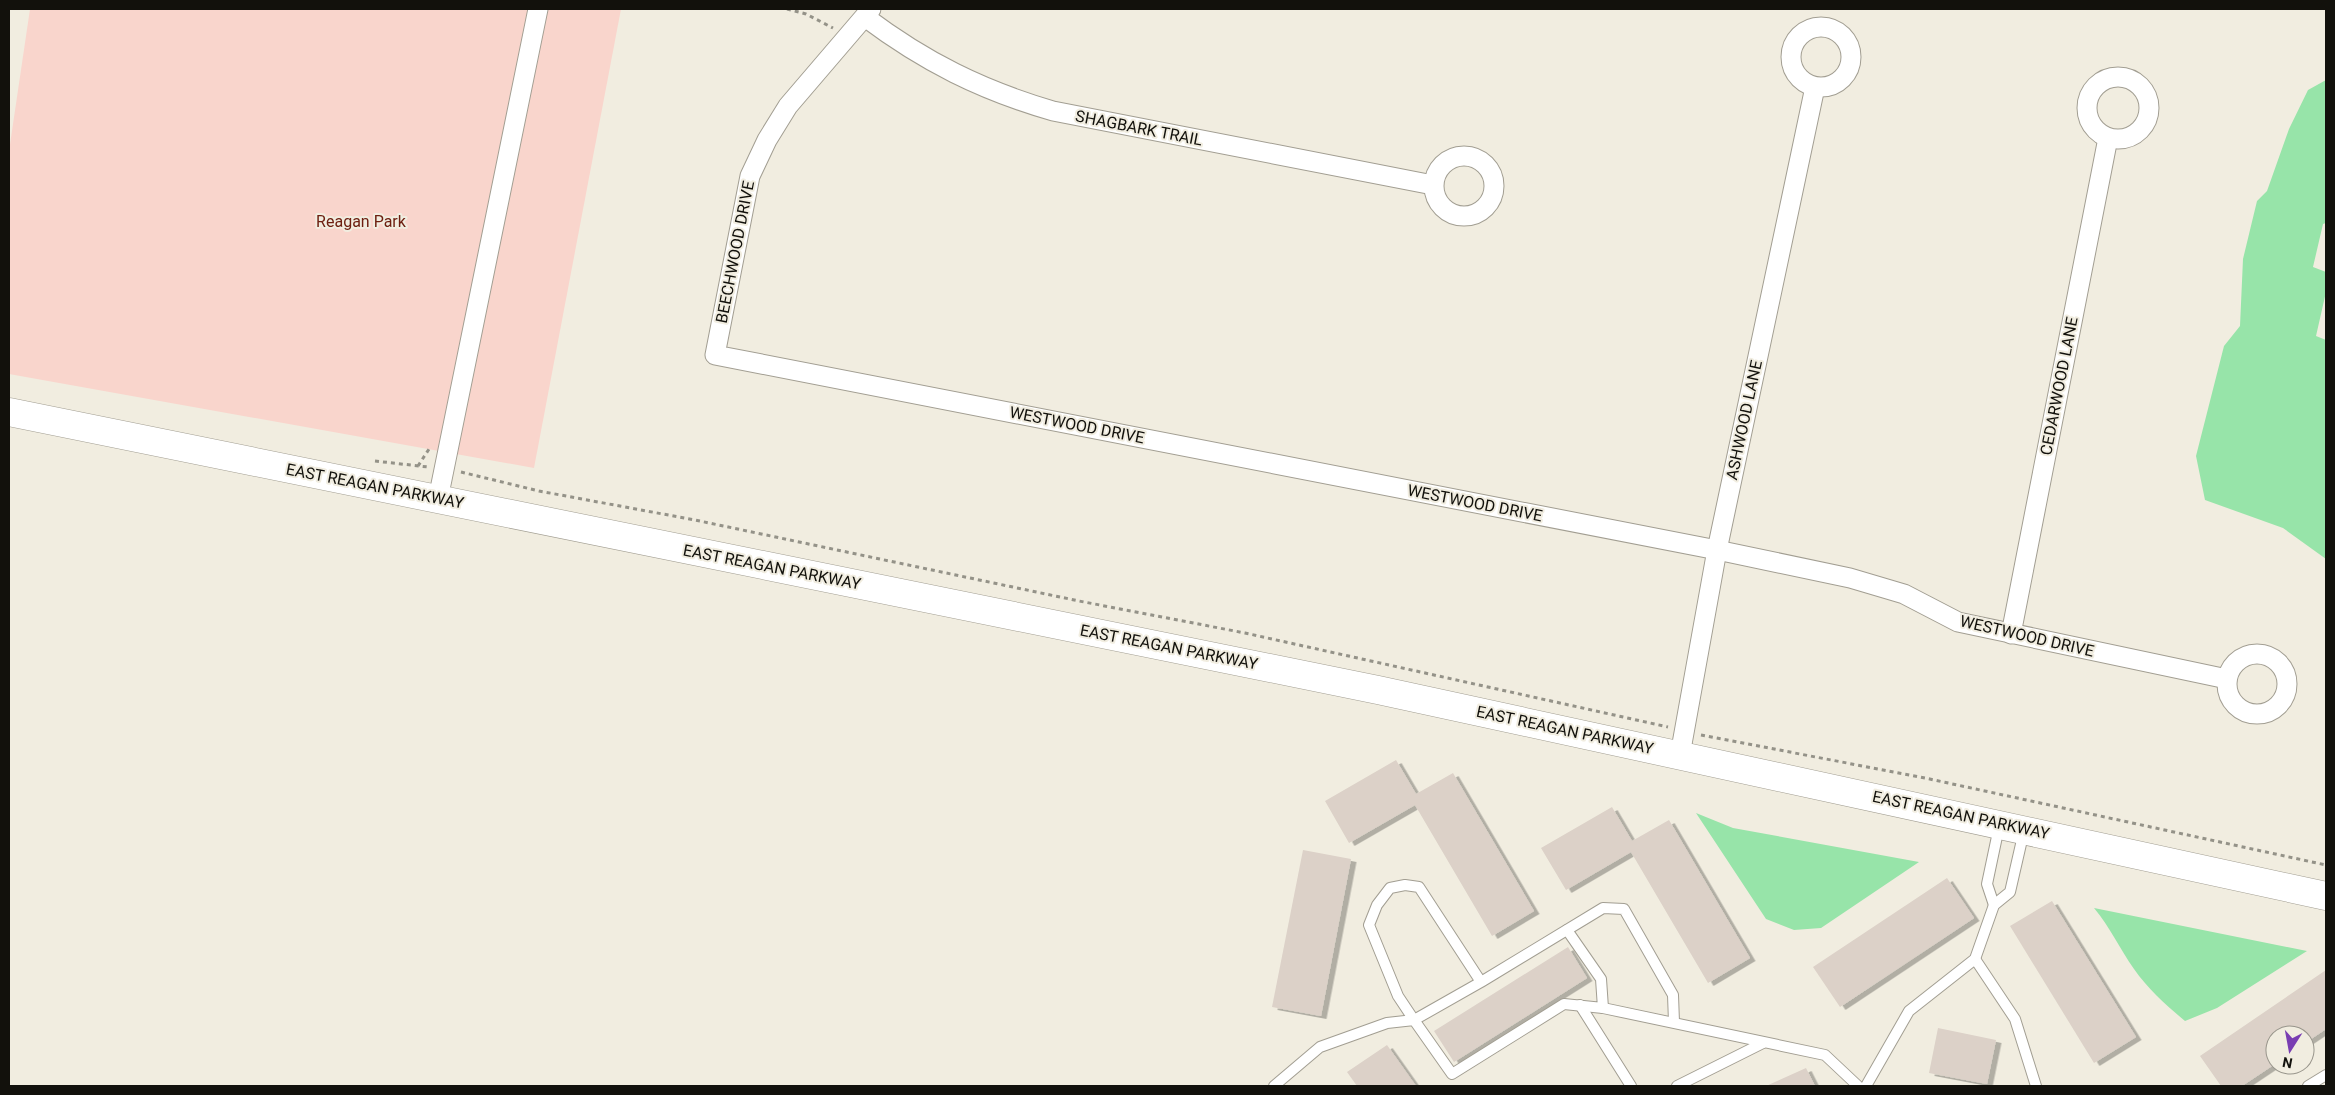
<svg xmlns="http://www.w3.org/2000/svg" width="2335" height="1095" font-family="Roboto,sans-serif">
	<defs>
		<filter id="shadow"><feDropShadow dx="5.5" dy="3" stdDeviation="0" flood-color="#0004"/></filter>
	</defs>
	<rect width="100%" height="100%" fill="#f1ede0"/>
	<polygon fill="#f9d5cc" points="30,9 621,9 534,468 9,374 9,151"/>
	<g fill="#97e4a9">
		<polygon points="2326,80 2326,223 2323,224 2313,267 2326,272 2326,292 2316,336 2326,340 2326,559 2283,528 2205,500 2196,456 2224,346 2240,326 2243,259 2257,201 2267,191 2289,129 2308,90"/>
		<polygon points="1696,813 1733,828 1919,862 1821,928 1794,930 1766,919"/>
		<path d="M2094 908 2307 951 2217 1008 2185 1021C2167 1006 2148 989 2134 969 2120 949 2110 927 2094 908Z"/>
	</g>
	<g fill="#dcd1c8" filter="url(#shadow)">
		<polygon points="1396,760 1416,794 1453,773 1534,911 1492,936 1415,805 1349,843 1325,801"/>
		<polygon points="1612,807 1632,841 1669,820 1750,958 1708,983 1631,852 1566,890 1541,848"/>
		<polygon points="1303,850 1351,859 1321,1016 1272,1007"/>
		<polygon points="1947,878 1974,918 1840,1007 1813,967"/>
		<polygon points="2052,901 2136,1037 2094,1063 2010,926"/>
		<polygon points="1568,947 1587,978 1454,1062 1434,1031"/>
		<polygon points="2326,970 2326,1029 2305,1043 2305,1035 2275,1035 2275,1064 2242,1086 2221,1086 2200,1056"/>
		<polygon points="1938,1028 1996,1040 1987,1084 1929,1073"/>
		<polygon points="1387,1045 1416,1086 1357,1086 1347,1072"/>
		<polygon points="1806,1068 1815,1086 1766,1086"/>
	</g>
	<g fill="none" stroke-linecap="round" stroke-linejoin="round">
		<defs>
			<g id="lane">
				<polyline points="1994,905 1987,884 1999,827"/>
				<polyline points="1975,959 2015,1019 2036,1086"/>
				<polyline points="1481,982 1414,1020 1398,996 1369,925 1377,905 1390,888 1405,885 1419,887 1481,982 1603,908 1624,909 1673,995 1674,1022"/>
				<polyline points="1580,1005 1631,1086"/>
				<polyline points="1603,1008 1825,1055 1858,1086"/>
				<polyline points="1274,1086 1320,1047 1387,1023 1414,1020 1452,1074 1564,1004 1603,1008 1601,979 1567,930"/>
				<polyline points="1677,1086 1763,1043"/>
				<polyline points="1866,1086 1909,1011 1975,959 1994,905 2010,892 2024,831"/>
				<polyline points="2308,1086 2326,1075"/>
			</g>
			<g id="street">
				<polyline points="871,9 788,106 767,140 750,176 715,355 1717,550 1850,578 1904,594 1958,622 2227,679"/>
				<path d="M865 17C925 62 981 90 1053 111L1433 185"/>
				<circle cx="1821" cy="57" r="30"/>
				<circle cx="2118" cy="108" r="31"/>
				<circle cx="1464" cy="186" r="30"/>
				<polyline points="438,499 538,9"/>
				<polyline points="2011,634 2108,138"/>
				<circle cx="2257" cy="684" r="30"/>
				<polyline points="1680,755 1717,550 1815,87"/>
			</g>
			<polyline id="secondary" points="9,412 1378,690 2326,896"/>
		</defs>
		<use href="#lane" stroke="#a29e92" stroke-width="12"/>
		<use href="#street" stroke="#a29e92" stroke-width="21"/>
		<use href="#secondary" stroke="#a29e92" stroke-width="29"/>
		<g stroke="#949288" stroke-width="3" stroke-dasharray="4 4" stroke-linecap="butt">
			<polyline points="787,9 806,14 833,28"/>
			<polyline points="375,461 428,467"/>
			<polyline points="418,466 429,449"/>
			<polyline points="461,472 539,491 695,520 1079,601 1245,633 1668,727"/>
			<polyline points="1701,735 1925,778 2326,865"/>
		</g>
		<use href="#lane" stroke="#fff" stroke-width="10"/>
		<use href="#street" stroke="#fff" stroke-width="19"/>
		<use href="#secondary" stroke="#fff" stroke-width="28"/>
	</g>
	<g text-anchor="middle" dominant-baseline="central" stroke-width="4" stroke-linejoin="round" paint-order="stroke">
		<g font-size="16" fill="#12110c" stroke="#f1ede0">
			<text transform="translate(1139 128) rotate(11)">SHAGBARK TRAIL</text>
			<text transform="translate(735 252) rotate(-79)">BEECHWOOD DRIVE</text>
			<text transform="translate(2059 386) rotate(-79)">CEDARWOOD LANE</text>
			<text transform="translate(1744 420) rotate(-78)">ASHWOOD LANE</text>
			<text transform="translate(1077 425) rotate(11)">WESTWOOD DRIVE</text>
			<text transform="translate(375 486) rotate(11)">EAST REAGAN PARKWAY</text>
			<text transform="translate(1475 503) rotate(11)">WESTWOOD DRIVE</text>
			<text transform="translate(772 567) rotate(11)">EAST REAGAN PARKWAY</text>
			<text transform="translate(2027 636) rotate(13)">WESTWOOD DRIVE</text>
			<text transform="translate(1169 647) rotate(11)">EAST REAGAN PARKWAY</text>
			<text transform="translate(1565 730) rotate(12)">EAST REAGAN PARKWAY</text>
			<text transform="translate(1961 815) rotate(12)">EAST REAGAN PARKWAY</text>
		</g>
		<g font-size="16" fill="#6e2011" stroke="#f1ede0">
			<text x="361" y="221">Reagan Park</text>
		</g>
	</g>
	<rect width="2335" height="1095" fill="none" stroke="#12110c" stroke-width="20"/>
	<g transform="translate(2290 1050) rotate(191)"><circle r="24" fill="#f1ede0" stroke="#98958b"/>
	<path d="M0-4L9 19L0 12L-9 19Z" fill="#793db2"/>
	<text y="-8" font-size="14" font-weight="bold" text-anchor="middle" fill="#12110c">N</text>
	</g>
</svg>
